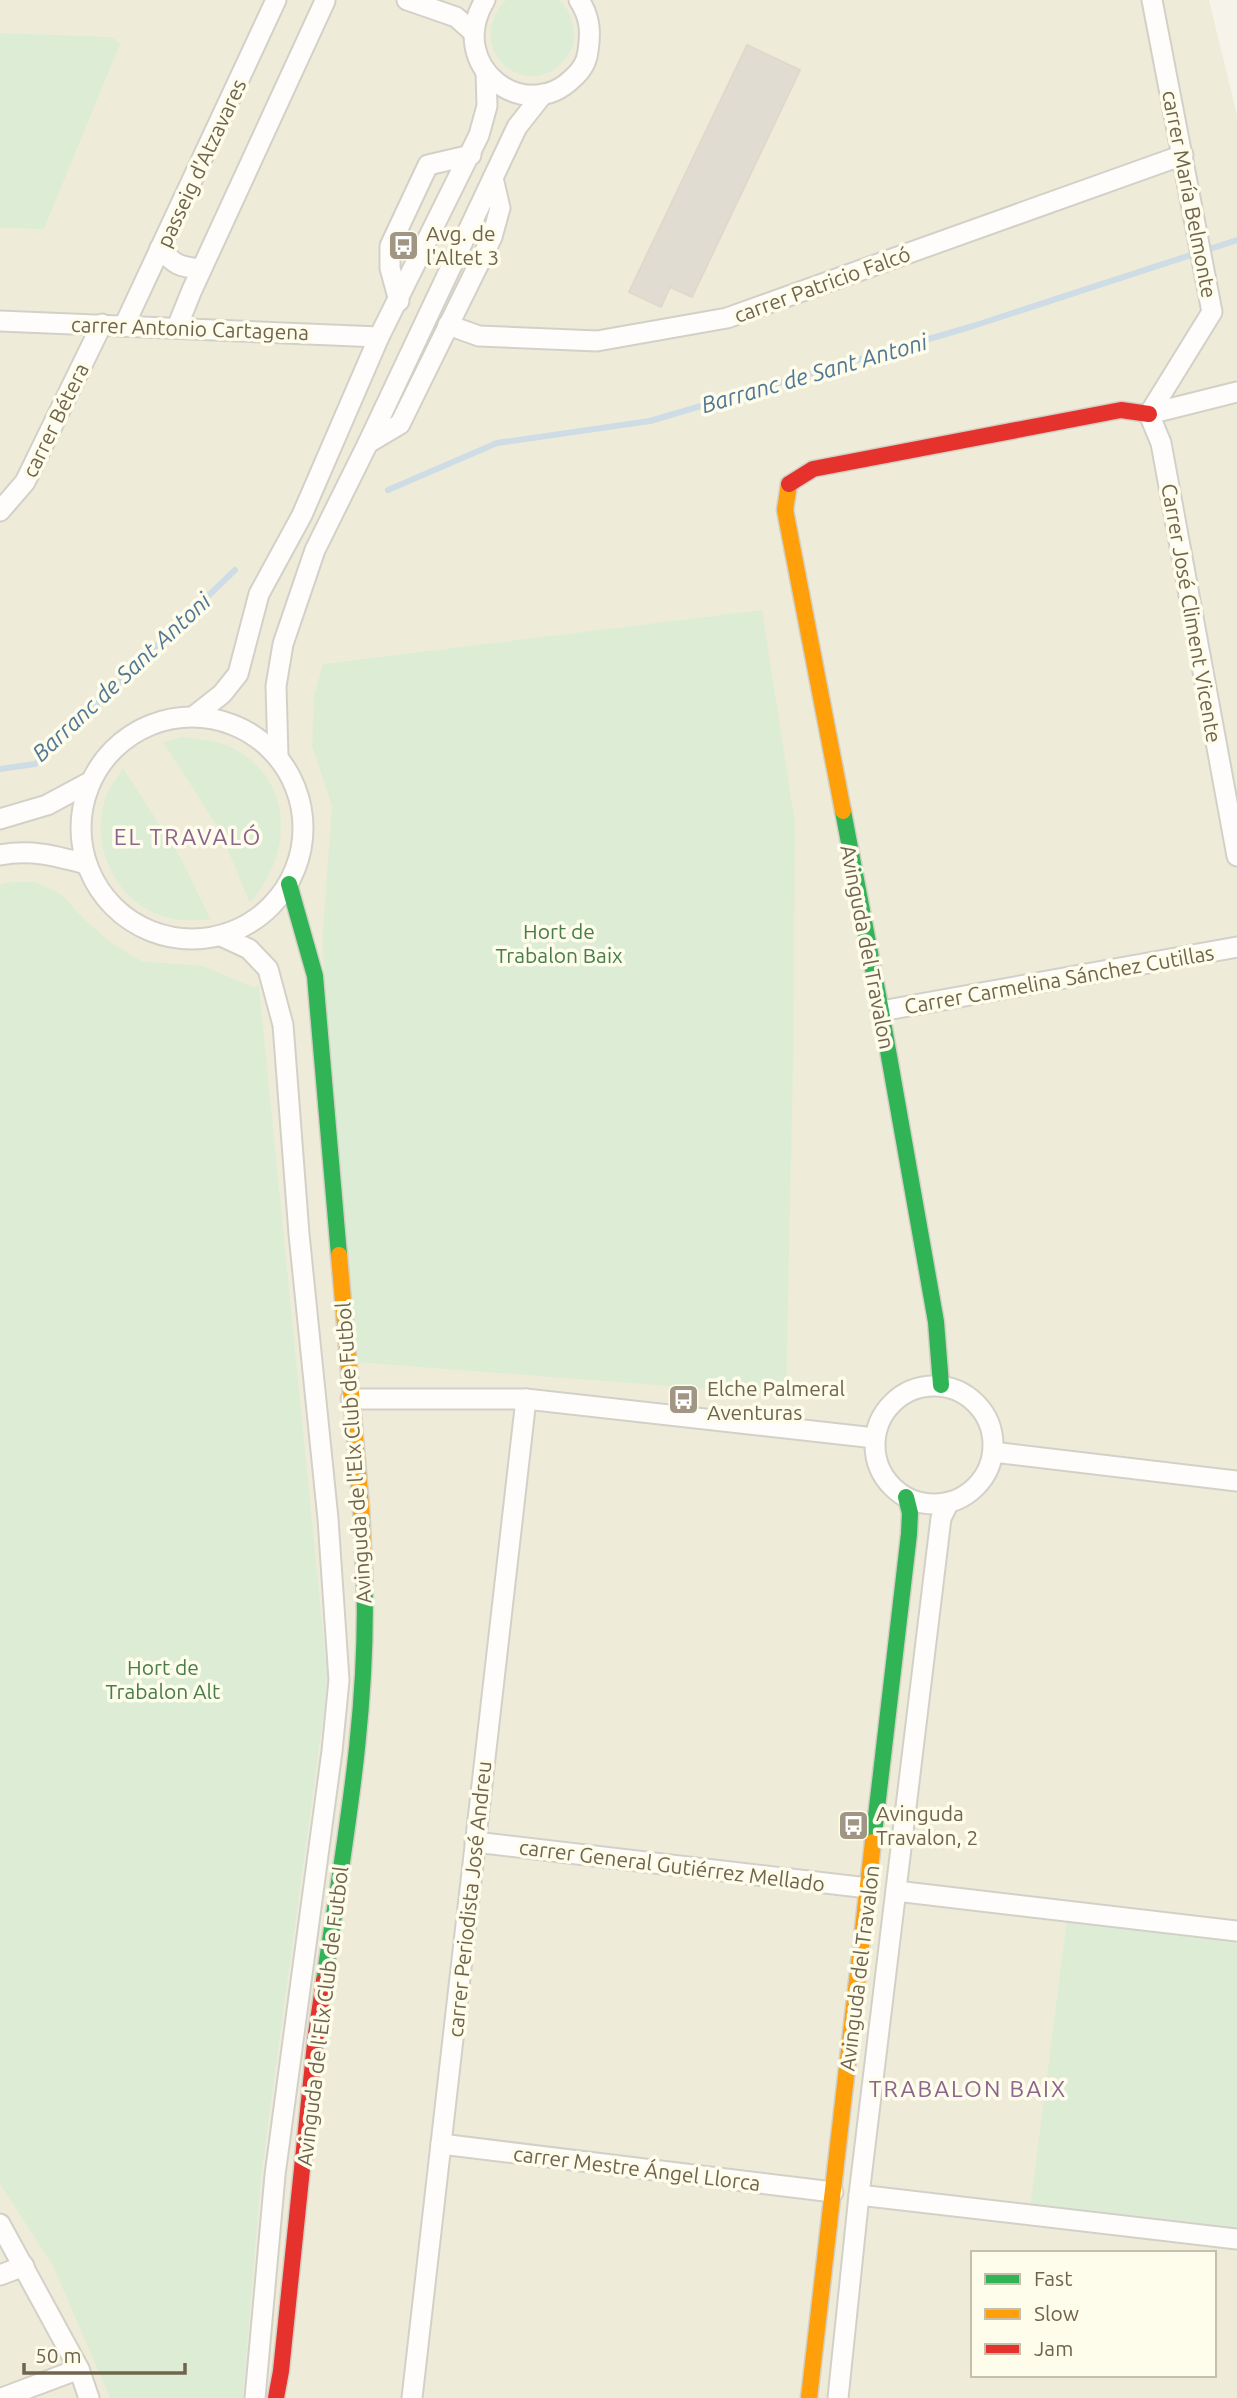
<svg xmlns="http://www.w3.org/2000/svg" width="1237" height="2398" font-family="Ubuntu,sans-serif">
	<rect width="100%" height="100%" fill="#f6f4ea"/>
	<path fill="#efebd9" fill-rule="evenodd" d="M0 0H1209L1237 115V2398H0ZM973 2253H1214V2375H973Z"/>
	<g fill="#ddedd5">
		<path d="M506 0H558C569 7 573 20 574 33 576 43 570 55 563 62 522 104 462 45 506 0Z"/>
		<polygon points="0,33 111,37 120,44 44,229 0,228"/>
		<polygon points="762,610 795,823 793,1068 786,1395 354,1362 322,945 332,806 312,746 314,696 323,664"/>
		<path d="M182 737C202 739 223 741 240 752 296 788 290 858 250 903L219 829 163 742Z"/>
		<path d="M123 768 179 855 211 920C199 919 185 921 173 919 118 908 88 847 106 796 110 786 118 777 123 768Z"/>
		<polygon points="11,882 36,882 62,895 83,918 109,941 141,961 203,966 253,987 259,986 328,1682 261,2177 243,2398 110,2398 53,2266 0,2184 0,884"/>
		<polygon points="1067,1919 1237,1939 1237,2232 1030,2209"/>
	</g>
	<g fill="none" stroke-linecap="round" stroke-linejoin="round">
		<g stroke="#cddce5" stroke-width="6">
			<polyline points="388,490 497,443 650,421 973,326 1237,240"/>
			<polyline points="0,769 35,764 235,570"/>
		</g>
	</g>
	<polygon fill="#e1dcd1" stroke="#ded9cc" stroke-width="2" points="747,45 800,70 692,297 670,287 661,307 629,292"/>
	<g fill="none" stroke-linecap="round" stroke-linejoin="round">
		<defs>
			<g id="street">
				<polyline points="407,0 456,17 473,32"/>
				<path d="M485 0C445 66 525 126 573 78 581 71 587 61 588 51 591 31 590 17 579 0"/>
				<path d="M160 248C174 265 180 267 201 269"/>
				<polyline points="399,301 390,268 390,246 428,165 471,155"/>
				<polyline points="0,321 379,337"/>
				<polyline points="448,325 479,336 597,341 727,318 1183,155"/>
				<polyline points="124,326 276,0"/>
				<polyline points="177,327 192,290 325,1"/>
				<polyline points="1149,414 1161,443 1237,856"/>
				<polyline points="1149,414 1212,312 1152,0"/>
				<polyline points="1149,414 1237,392"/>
				<polyline points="368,443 400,424 492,237 500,208 493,178"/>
				<polyline points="0,511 25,482 102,324"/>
				<polyline points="194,716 222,694 238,674 259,594 302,515 379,337 479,135 487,106 486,72"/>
				<circle cx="192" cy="828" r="111"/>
				<polyline points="278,756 276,686 283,644 315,550 368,443 517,127 543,94"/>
				<polyline points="0,819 47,805 90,782"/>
				<path d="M0 855C31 849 56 856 86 864"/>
				<polyline points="221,936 249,949 268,969 283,1025 299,1234 328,1519 339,1680 332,1751 275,2175 255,2398"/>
				<polyline points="881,1011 1237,947"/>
				<circle cx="934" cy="1445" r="59"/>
				<polyline points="351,1399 526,1399 875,1438"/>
				<polyline points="993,1452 1237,1481"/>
				<polyline points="475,1842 868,1888"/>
				<polyline points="896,1891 1237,1931"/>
				<polyline points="441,2144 833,2192"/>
				<polyline points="859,2195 1237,2239"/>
				<polyline points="0,2224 79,2369 89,2398"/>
				<polyline points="0,2275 24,2266"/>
				<polyline points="2,2398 79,2369"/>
				<polyline points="412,2398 526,1399"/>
				<polyline points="838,2398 859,2195 941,1518 949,1502"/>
			</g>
			<g id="fast">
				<polyline points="843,811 881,1011 936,1322 941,1385"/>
				<polyline points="289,884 315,976 339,1255"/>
				<polyline points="873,1842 909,1534 910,1513 906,1497"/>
				<path d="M324 1981C344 1846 370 1708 364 1570"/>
			</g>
			<g id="slow">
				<polyline points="789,484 785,510 843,811"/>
				<polyline points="339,1255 361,1507 364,1570"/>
				<polyline points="809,2398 873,1842"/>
			</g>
			<g id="jam">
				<polyline points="789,484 813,469 1121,410 1149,414"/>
				<polyline points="276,2398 281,2371 316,2034 324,1981"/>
			</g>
		</defs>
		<use href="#street" stroke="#d3d0c7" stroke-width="23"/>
		<use href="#fast" stroke="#d3d0c6" stroke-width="19"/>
		<use href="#slow" stroke="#d3d0c6" stroke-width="19"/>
		<use href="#jam" stroke="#d3d0c6" stroke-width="19"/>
		<use href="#street" stroke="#fefdfc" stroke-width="19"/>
		<use href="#fast" stroke="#30b455" stroke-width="16"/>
		<use href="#slow" stroke="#ff9f0a" stroke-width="16"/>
		<use href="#jam" stroke="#e5322d" stroke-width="16"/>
	</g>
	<defs>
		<symbol id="bus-square" viewBox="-11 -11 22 22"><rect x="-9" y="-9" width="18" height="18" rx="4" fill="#a09683" stroke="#fefceb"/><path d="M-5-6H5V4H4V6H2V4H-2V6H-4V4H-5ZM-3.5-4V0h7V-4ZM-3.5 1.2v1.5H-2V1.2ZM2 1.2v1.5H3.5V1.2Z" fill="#fff"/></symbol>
	</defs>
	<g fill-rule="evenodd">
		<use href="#bus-square" x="386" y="228" width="35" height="35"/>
		<use href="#bus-square" x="666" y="1382" width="35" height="35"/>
		<use href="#bus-square" x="836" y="1808" width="35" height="35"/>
	</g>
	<g text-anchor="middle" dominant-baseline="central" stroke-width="7" stroke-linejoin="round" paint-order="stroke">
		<g font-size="21" fill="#71644c" stroke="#fefceb">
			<text transform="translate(201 163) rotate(-65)">passeig d'Atzavares</text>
			<text transform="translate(1190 194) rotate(79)">carrer María Belmonte</text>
			<text transform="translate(822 284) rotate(-20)">carrer Patricio Falcó</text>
			<text transform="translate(190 328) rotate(2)">carrer Antonio Cartagena</text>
			<text transform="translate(55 420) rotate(-64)">carrer Bétera</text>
			<text transform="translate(1192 613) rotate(80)">Carrer José Climent Vicente</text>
			<text transform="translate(868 947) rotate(79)">Avinguda del Travalon</text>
			<text transform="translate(1059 979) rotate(-10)">Carrer Carmelina Sánchez Cutillas</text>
			<text transform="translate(353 1453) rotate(-94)">Avinguda de l'Elx Club de Futbol</text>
			<text transform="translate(672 1865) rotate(7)">carrer General Gutiérrez Mellado</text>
			<text transform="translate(469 1899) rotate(-84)">carrer Periodista José Andreu</text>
			<text transform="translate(859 1968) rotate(-83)">Avinguda del Travalon</text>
			<text transform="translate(322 2016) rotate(-83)">Avinguda de l'Elx Club de Futbol</text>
			<text transform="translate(637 2168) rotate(7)">carrer Mestre Ángel Llorca</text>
		</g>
		<g font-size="21" fill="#71644c" stroke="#fefceb" text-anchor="start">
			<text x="426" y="233">Avg. de<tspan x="426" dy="24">l'Altet 3</tspan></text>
			<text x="707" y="1388">Elche Palmeral<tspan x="707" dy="24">Aventuras</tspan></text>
			<text x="876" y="1813">Avinguda<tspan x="876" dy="24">Travalon, 2</tspan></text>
		</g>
		<g font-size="21" fill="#487c48" stroke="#fefceb">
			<text x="559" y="931">Hort de<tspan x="559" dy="24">Trabalon Baix</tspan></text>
			<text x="163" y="1667">Hort de<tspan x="163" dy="24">Trabalon Alt</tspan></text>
		</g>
		<g font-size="23" font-style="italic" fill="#517797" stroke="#fefceb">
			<text transform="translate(814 373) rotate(-16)">Barranc de Sant Antoni</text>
			<text transform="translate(121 677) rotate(-43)">Barranc de Sant Antoni</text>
		</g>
		<g font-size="23" letter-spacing="2" fill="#8c648d" stroke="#fefceb">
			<text x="188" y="836">EL TRAVALÓ</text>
			<text x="968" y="2088">TRABALON BAIX</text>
		</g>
	</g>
	<rect x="971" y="2251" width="245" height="126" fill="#fefceb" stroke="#c6bfab" stroke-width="2"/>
	<rect x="985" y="2274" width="35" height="10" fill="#30b455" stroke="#c6bfab" stroke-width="2"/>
	<text x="1034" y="2286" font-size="21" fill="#71644c">Fast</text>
	<rect x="985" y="2309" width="35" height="10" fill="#ff9f0a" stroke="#c6bfab" stroke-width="2"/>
	<text x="1034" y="2321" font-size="21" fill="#71644c">Slow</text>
	<rect x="985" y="2344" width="35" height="10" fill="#e5322d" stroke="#c6bfab" stroke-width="2"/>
	<text x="1034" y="2356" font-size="21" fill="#71644c">Jam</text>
	<path d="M24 2363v10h161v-10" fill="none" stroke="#71644c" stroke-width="3.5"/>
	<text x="35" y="2363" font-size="21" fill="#71644c" stroke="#fefceb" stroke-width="5" paint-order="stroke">50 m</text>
</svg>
